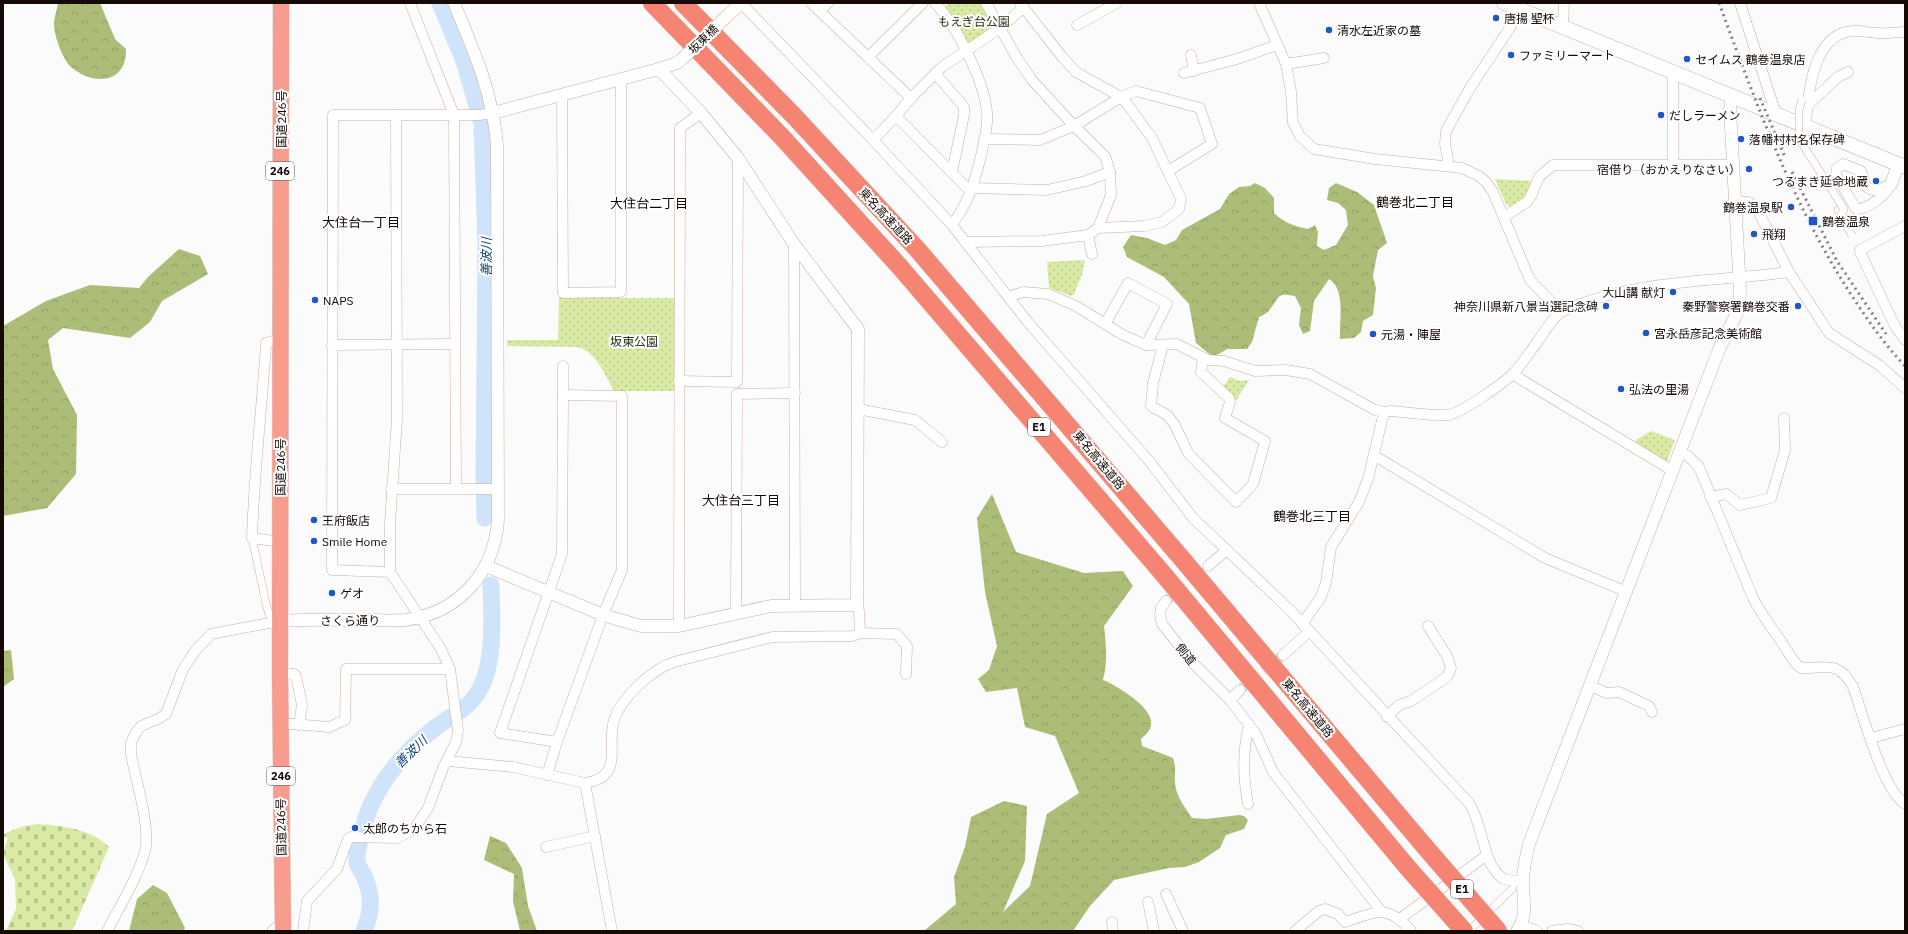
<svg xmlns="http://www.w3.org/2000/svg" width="1908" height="934" font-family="'IBM Plex Sans','Noto Sans JP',sans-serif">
	<defs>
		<pattern id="grass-dots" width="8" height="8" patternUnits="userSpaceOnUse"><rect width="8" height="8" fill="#d8eaa4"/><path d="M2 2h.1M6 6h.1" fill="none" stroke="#b8c78c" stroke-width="1.8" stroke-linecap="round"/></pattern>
		<pattern id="forest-crowns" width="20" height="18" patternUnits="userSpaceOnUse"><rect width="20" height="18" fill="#acbd78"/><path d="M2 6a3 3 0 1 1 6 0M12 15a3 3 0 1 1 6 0" fill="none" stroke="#93a166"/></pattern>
		<pattern id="cemetery-stones" width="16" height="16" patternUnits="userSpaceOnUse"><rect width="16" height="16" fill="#d8eaa4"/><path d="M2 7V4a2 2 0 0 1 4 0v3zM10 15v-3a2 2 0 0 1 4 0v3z" fill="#b8c78c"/></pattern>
	</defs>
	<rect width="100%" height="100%" fill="#fbfbfb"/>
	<g fill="url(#grass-dots)">
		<polygon points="950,3 983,3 993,21 993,29 972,43 967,43 958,26 944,7"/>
		<path d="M1495 179 1531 181C1529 192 1523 206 1509 206L1506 204Z"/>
		<polygon points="1085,260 1082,275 1074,294 1071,296 1049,288 1047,262"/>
		<path d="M559 298H675V391H614C604 374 597 352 577 347L507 346V340H558Z"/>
		<polygon points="1230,377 1239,381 1249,380 1236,401 1223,387"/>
		<polygon points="1651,431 1675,440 1667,461 1663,462 1635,446 1636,440"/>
	</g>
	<g fill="url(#forest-crowns)">
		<path d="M58 3H100L115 39 126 49C127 84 93 86 71 67 63 60 54 36 54 24 54 18 57 10 58 3Z"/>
		<path d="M1255 183 1265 188 1274 198V213C1284 223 1295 226 1308 229L1315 225 1318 232 1317 246 1324 250 1336 245 1348 225 1346 210 1338 203 1327 200 1329 188 1336 183 1357 192 1374 205 1387 243 1378 250 1375 265 1373 277 1376 288 1373 315 1363 321 1361 332 1354 338 1340 339C1339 321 1346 289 1329 279L1314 301 1310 331 1303 334 1299 325 1301 308 1295 296C1276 292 1280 297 1270 309 1268 313 1263 315 1259 317L1252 342 1247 349H1227C1211 360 1211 355 1196 343L1189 304 1164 277 1127 257 1123 247 1131 235 1147 238 1165 245 1176 240 1182 230 1220 209 1229 194 1239 187 1250 186Z"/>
		<polygon points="179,249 200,256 208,274 162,301 150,322 130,338 63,328 48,340 53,369 77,415 76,474 47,508 3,516 3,326 46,301 90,285 139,288 148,277"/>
		<path d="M992 494 1016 552 1084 573 1123 571 1133 586 1104 626C1106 645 1108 661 1103 680 1116 685 1150 706 1151 721 1152 730 1146 734 1141 739L1142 746 1173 758C1177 770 1174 772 1175 783 1176 797 1185 807 1192 818L1206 819 1239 815 1244 816 1248 820 1244 829 1226 835 1220 848 1199 862 1185 867 1169 868 1114 880 1090 906 1073 931H924L956 904 954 877 965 847 971 817 1004 801 1027 806 1025 861 1003 912 1030 886 1047 814 1079 793 1055 736 1025 727 1017 688 986 692 978 679 989 670 997 646 985 592 977 518Z"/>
		<polygon points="11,650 14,679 3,687 3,651"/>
		<polygon points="490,836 506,843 522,868 528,906 537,931 520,931 513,901 514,874 484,860"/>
		<polygon points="153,885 167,893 185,928 183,931 129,931 137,899"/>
	</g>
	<path fill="url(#cemetery-stones)" d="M39 824C63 826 91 829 109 847L72 931H6L16 909 15 879 3 854 8 838 3 836V834L24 826Z"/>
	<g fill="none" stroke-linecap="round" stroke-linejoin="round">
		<g stroke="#cfe3fa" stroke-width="17">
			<polyline points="440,3 464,61 482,124 486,245 484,480 485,518"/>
			<path d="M364 931C372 911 373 896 364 876 362 872 358 867 357 862 356 853 362 830 365 821 377 783 404 752 435 728 452 715 469 709 480 689 495 661 492 616 491 585"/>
		</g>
		<g stroke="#d8d7d6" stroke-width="10" stroke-dasharray="10 5" stroke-linecap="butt">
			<polyline points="1166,601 1200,573"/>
			<polyline points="1240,690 1283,655"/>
		</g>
		<defs>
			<g id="pedestrian">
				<polyline points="1838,210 1841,215 1839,220"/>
				<polyline points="252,538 267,608 270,616"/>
				<polyline points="1469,931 1513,888"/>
			</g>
			<g id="minor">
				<polyline points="410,3 454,115 456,488"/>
				<path d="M741 3 873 140 952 225 1027 321 1150 462 1193 518 1290 610 1469 803C1484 825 1482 866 1504 879 1509 881 1517 881 1523 881"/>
				<polyline points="811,3 911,98"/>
				<path d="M935 3C957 26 984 81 987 112 989 131 975 184 966 202 962 210 957 218 952 225"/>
				<polyline points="1020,3 1063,58 1076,72 1121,97 1127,104 1152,138 1181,199 1179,209 1162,222 1144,226 1098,228"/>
				<polyline points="1259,3 1286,64 1291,92 1293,123 1300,136 1314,149 1375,159 1462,168 1479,176 1486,182 1493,192 1530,280 1561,312"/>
				<polyline points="1740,3 1776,114"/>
				<polyline points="820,11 828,3"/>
				<polyline points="1077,25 1117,3"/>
				<polyline points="1563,26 1564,3"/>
				<polyline points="1191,55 1194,71"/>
				<polyline points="868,57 923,3"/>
				<polyline points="1286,64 1324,58"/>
				<polyline points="935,73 964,107 964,115 952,172"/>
				<polyline points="1184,73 1237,59 1277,45"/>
				<polyline points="562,95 563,293 621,292 621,79"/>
				<path d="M1808 105C1810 79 1818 34 1852 31 1860 30 1869 33 1877 33 1886 34 1896 32 1905 32"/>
				<polyline points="896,116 966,187 972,188 1047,190 1086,181 1110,172"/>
				<polyline points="1805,125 1808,105 1838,77 1848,72"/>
				<polyline points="984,139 1040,140 1074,126 1121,97 1136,91 1200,108 1212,144 1168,171"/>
				<polyline points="873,140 896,116 911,98 942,67 1000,28 1024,7"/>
				<polyline points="1673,164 1673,72"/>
				<path d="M1843 164 1861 171C1863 175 1863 180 1865 184 1871 195 1883 188 1891 184 1886 195 1869 209 1856 209L1836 175 1837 168Z"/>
				<polyline points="1445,166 1448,160 1445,144 1446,131 1470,88 1511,26 1521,4"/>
				<polyline points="1735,201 1749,202 1758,211 1789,272 1829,333 1879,365 1905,388"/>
				<polyline points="1504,217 1527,202 1532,194 1539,177 1553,165 1733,165"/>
				<polyline points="1905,226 1860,250 1860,252 1895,326 1905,340"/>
				<polyline points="1088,235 1092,254"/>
				<polyline points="967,242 1042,241 1088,235 1098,228 1111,195 1110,172 1105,156 1074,126 1032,80 1017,58 986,3"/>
				<polyline points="794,244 795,605"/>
				<path d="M1008 297 1023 292 1048 294 1076 306 1123 335 1146 345 1177 344 1208 360 1224 361 1255 371 1286 370 1310 374 1375 410 1384 412 1390 411C1409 412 1429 416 1448 415 1462 413 1500 385 1512 375 1521 366 1528 354 1536 344 1542 336 1554 315 1563 311 1634 279 1713 282 1789 272"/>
				<polyline points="1105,324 1128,283 1167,304 1146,345"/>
				<path d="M280 339 266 343C262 408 254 473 252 538L281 542"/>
				<polyline points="332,345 455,344"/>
				<polyline points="1163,345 1153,383 1151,406 1167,415 1175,425 1188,453 1236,502 1253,484 1265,441 1225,418 1230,402 1229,398 1201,372 1203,358"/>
				<polyline points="1512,374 1673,471"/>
				<polyline points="679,381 737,382 738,158"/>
				<polyline points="563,395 563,366"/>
				<polyline points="858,409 915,420 942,442"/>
				<path d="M1680 452 1688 456 1699 467 1753 598C1761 614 1771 627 1781 641 1788 651 1791 661 1801 668 1826 669 1838 659 1853 687 1863 714 1882 789 1905 804"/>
				<polyline points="1375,456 1545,558 1627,592"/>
				<polyline points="391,489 498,489"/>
				<polyline points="1710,497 1726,494 1740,505 1771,498 1785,450 1784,418"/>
				<polyline points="1208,566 1227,550"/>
				<polyline points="390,572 332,570 333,115 479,115 493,113"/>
				<polyline points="1166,601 1161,608 1160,615 1162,624 1192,662 1230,700 1256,734 1273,772 1381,911"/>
				<polyline points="857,605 859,611 860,633"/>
				<polyline points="736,612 737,394 795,393"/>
				<polyline points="1302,624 1321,597 1326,583 1331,547 1359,502 1368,479 1384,412"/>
				<polyline points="679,626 680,128 701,113"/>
				<polyline points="1283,655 1309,632"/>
				<polyline points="280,673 294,674 296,676 302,705 299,725"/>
				<polyline points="1591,686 1606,693 1619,692 1649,706 1652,712"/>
				<polyline points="1230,700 1240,690"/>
				<polyline points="1387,717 1399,705 1411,701 1447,677 1451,668 1447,656 1428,626"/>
				<polyline points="280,723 329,727 345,720 346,669 450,669"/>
				<polyline points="1871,738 1905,729"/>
				<path d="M448 761 513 767 585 783C625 777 606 747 614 720 621 698 652 669 674 662L772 637 853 636 860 633 897 634 907 646 906 674"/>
				<polyline points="547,775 557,742 603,615 622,570 622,396 563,395 562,554 500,733 557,742"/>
				<polyline points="585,783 612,931"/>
				<path d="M1248 804C1243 777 1242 752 1249 726"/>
				<polyline points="546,847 595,836"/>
				<polyline points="1166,894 1183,931"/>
				<polyline points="1148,902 1154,931"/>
				<polyline points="1401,918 1487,855"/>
				<polyline points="1112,922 1113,931"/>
				<polyline points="1522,925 1537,931"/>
				<path d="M107 931C118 910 144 866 146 845 148 817 136 782 131 754V743L135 734 141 726 158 719 166 714 183 669 196 650 211 634 280 621"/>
				<polyline points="272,931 283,922"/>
				<polyline points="303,931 307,901 337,869 348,839 351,837 397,838 414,829 428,808 443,768 456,742 458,731 450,669 441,649 390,572 390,523 397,419 396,115"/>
				<path d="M1295 931 1319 911 1325 909 1338 914 1345 922C1376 912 1387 903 1411 931"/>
				<polyline points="1552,931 1568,929 1578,931"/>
			</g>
			<g id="tertiary">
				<polyline points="725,18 741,3"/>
				<polyline points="493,113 659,69 677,63 682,59"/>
				<polyline points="1891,184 1898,165"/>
				<polyline points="486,566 603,615 641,626 679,626 771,606 857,605 858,329 794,244 738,158 701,113 659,69"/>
				<path d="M280 621C310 619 341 620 371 620 382 620 394 621 405 620 459 613 494 573 498 520L497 144C492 91 474 51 454 3"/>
				<path d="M1517 931C1529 915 1522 897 1523 879 1524 867 1526 856 1529 844L1720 347 1739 309 1740 290 1730 109 1731 97"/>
			</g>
			<polyline id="secondary" points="1504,3 1905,167"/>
			<polyline id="trunk" points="281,3 280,673 283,931"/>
			<g id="motorway">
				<polyline points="652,3 781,136 900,267 1165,576 1408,868"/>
				<polyline points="683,3 795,117 917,249 1183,560 1426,848"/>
			</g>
		</defs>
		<use href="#pedestrian" stroke="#cead9e" stroke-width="8"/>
		<use href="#minor" stroke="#cead9e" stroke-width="11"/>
		<use href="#tertiary" stroke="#cead9e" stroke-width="13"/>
		<use href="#secondary" stroke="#cead9e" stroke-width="15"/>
		<use href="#trunk" stroke="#dad8d7" stroke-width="17"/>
		<use href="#motorway" stroke="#dad8d7" stroke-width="19"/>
		<use href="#pedestrian" stroke="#fff" stroke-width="7"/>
		<use href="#minor" stroke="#fff" stroke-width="10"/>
		<use href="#tertiary" stroke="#fff" stroke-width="12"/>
		<use href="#secondary" stroke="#fff" stroke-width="14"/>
		<use href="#trunk" stroke="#f89c8e" stroke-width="16"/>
		<use href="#motorway" stroke="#f68472" stroke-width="18"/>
		<g stroke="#86817f" stroke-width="3" stroke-dasharray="2 4" stroke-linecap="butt">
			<path d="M1719 3C1756 103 1792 203 1850 293 1867 319 1884 344 1905 366"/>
			<polyline points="1760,98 1785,157"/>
			<polyline points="1792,172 1837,261 1886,334"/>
		</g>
		<defs>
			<polyline id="pedestrian-bridge" points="1802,100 1799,110 1799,139 1844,209 1841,215 1852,236"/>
			<polyline id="tertiary-bridge" points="682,59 725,18"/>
			<g id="motorway-bridge">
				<polyline points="1426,848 1498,931"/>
				<polyline points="1408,868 1464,931"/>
			</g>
		</defs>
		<use href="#pedestrian-bridge" stroke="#cead9e" stroke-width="8" stroke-linecap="butt"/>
		<use href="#tertiary-bridge" stroke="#cead9e" stroke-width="13" stroke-linecap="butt"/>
		<use href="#motorway-bridge" stroke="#dad8d7" stroke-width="19" stroke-linecap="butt"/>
		<use href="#pedestrian-bridge" stroke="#fff" stroke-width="7"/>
		<use href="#tertiary-bridge" stroke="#fff" stroke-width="12"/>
		<use href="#motorway-bridge" stroke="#f68472" stroke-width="18"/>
	</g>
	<g fill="#1d58c4" stroke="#fff" stroke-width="1.5">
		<circle cx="1496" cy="18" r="4"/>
		<circle cx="1329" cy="30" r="4"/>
		<circle cx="1511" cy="55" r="4"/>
		<circle cx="1687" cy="59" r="4"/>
		<circle cx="1661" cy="115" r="4"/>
		<circle cx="1741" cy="139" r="4"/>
		<circle cx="1749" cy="169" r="4"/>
		<circle cx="1876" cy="181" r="4"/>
		<circle cx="1791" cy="207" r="4"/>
		<rect x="1808" y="216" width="10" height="10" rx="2"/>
		<circle cx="1754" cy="234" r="4"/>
		<circle cx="1673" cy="292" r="4"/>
		<circle cx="315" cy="300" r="4"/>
		<circle cx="1606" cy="306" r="4"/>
		<circle cx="1798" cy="306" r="4"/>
		<circle cx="1646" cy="333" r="4"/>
		<circle cx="1373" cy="334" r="4"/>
		<circle cx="1621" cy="389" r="4"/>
		<circle cx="314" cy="520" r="4"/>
		<circle cx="314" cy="541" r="4"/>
		<circle cx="332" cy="593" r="4"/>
		<circle cx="355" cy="828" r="4"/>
	</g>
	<g text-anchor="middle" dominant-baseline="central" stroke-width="4" stroke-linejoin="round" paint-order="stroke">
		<g fill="#fff" stroke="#5b5451" stroke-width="1">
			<rect x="266" y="162" width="28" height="18" rx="3"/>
			<rect x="1028" y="418" width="22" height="18" rx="3"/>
			<rect x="267" y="767" width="28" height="18" rx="3"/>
			<rect x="1451" y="880" width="22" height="18" rx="3"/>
		</g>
		<g font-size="11" font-weight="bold" fill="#150a06">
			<text x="280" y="171">246</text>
			<text x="1039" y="427">E1</text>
			<text x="281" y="776">246</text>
			<text x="1462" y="889">E1</text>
		</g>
		<g font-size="12" fill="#150a06" stroke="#fff" text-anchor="start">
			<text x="1504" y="18">唐揚 聖杯</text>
			<text x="1337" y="30">清水左近家の墓</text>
			<text x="1519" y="55">ファミリーマート</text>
			<text x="1695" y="59">セイムス 鶴巻温泉店</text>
			<text x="1669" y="115">だしラーメン</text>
			<text x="1749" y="139">落幡村村名保存碑</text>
			<text x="1741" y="169" text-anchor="end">宿借り（おかえりなさい）</text>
			<text x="1868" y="181" text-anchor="end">つるまき延命地蔵</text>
			<text x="1783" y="207" text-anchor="end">鶴巻温泉駅</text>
			<text x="1822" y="221">鶴巻温泉</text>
			<text x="1762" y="234">飛翔</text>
			<text x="1665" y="292" text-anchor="end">大山講 献灯</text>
			<text x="323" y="300">NAPS</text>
			<text x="1598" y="306" text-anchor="end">神奈川県新八景当選記念碑</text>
			<text x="1790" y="306" text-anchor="end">秦野警察署鶴巻交番</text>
			<text x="1654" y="333">宮永岳彦記念美術館</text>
			<text x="1381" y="334">元湯・陣屋</text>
			<text x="1629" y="389">弘法の里湯</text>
			<text x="322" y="520">王府飯店</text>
			<text x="322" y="541">Smile Home</text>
			<text x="340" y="593">ゲオ</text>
			<text x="363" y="828">太郎のちから石</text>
		</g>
		<g font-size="12" fill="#293012" stroke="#fff">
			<text x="974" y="21">もえぎ台公園</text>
			<text x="634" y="341">坂東公園</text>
		</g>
		<g font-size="12" fill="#150a06" stroke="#fff">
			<text transform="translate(703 39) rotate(-44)">坂東橋</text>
			<text transform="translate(281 119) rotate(-90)">国道246号</text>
			<text transform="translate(886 216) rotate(47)">東名高速道路</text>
			<text transform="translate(1099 460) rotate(50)">東名高速道路</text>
			<text transform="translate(280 467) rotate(-90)">国道246号</text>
			<text x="350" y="620">さくら通り</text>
			<text transform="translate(1186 654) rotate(51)">側道</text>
			<text transform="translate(1308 708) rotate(50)">東名高速道路</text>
			<text transform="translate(281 827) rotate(-91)">国道246号</text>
		</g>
		<g font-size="13" fill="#150a06" stroke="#fff">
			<text x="1415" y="202">鶴巻北二丁目</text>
			<text x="649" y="203">大住台二丁目</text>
			<text x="361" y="222">大住台一丁目</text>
			<text x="741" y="500">大住台三丁目</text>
			<text x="1312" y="516">鶴巻北三丁目</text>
		</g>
		<g font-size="13" font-style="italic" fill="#104375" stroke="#fff">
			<text transform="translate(486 257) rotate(-90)">善波川</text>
			<text transform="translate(411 752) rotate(-44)">善波川</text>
		</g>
	</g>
	<rect width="1908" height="934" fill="none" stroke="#150a06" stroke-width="8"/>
</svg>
